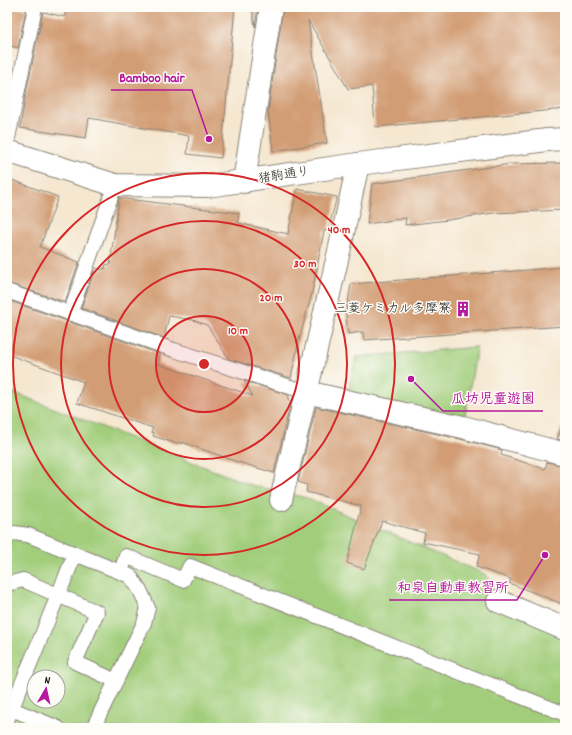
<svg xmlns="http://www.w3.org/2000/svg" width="572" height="735" font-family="Dekko,'Klee One',sans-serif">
	<rect width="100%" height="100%" fill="#fdfcf7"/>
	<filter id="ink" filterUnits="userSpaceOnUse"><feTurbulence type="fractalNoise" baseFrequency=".025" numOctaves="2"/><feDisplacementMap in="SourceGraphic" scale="8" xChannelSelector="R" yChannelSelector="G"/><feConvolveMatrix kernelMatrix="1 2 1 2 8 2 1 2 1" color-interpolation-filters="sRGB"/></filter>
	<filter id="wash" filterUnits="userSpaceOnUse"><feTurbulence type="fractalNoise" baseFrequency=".012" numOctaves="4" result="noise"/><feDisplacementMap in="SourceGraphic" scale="16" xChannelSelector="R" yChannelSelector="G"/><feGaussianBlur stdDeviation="0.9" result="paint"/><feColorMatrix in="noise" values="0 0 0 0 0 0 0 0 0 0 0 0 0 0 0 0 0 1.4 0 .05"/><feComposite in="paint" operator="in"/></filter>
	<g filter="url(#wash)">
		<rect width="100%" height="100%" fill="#f5e7d0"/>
		<g fill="#a2ce7b" stroke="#5f754c" fill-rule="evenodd">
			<polygon points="477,347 463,427 346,401 356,357"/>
			<path d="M7 390 251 485 307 498 487 575 498 607 565 635V728H7ZM34 677H58V701H34Z"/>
		</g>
		<g id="blocks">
			<g fill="#d29d75">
				<polygon points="7,7 26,9 18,48 7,45"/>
				<polygon points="65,7 235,7 221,158 187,154 189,136 89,118 86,138 20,128 26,93 43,12 65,17"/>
				<polygon points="252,7 258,7 255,27"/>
				<polygon points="283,7 565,7 565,109 375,127 372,86 348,89 308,20 327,143 273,151 268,111"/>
				<polygon points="565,163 565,210 493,213 448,220 405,225 406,218 367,224 372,184 510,164"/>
				<polygon points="7,178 58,197 40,247 79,262 65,302 7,283"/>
				<polygon points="297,189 337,197 328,230 324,231 312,293 299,340 291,378 229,359 207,325 193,320 169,316 164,338 81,308 95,268 102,270 103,268 105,269 106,264 110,265 119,198 239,213 238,223 288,234"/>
				<polygon points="565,267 565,326 364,340 363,332 348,334 346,313 351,284"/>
				<polygon points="7,300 160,354 158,364 253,396 244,381 289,395 288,401 291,401 274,473 235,461 182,442 182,444 178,442 177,444 153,436 154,433 151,432 153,428 77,403 84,382 7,354"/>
				<polygon points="316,407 460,439 502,450 501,455 545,469 547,462 565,466 565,605 509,583 511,579 476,567 480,554 423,542 425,533 382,521 364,569 347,563 361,506 306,492 307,485 298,482"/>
				<polygon points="564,421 565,422 565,441 557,439"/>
			</g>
		</g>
	</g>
	<g filter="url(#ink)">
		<use href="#blocks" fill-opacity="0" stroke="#888276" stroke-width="1"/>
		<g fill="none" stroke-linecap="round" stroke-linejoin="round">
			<defs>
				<g id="service">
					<polyline points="7,143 35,7"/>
					<polyline points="7,291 174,350 306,392"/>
					<polyline points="70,314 115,185"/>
					<polyline points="7,536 14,533 28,535 130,576 140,590 148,608 144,623 93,728"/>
					<polyline points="121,572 126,556 183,580 190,566 565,714"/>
					<polyline points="7,584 23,580 97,612 75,662 116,681"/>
					<polyline points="7,707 58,728"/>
					<polyline points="7,720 75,554"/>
				</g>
				<g id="minor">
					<polyline points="244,182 271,7"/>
					<polyline points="306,392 463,427 565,454"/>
					<polyline points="281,500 340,247 358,164"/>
					<polyline points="498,601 565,629"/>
				</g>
				<polyline id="tertiary" points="7,151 115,185 208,186 358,164 547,140 565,139"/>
			</defs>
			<use href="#service" stroke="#888276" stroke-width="16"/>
			<use href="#minor" stroke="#888276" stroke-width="24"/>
			<use href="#tertiary" stroke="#888276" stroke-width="24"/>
			<use href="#service" stroke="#fff" stroke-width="14"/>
			<use href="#minor" stroke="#fff" stroke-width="22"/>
			<use href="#tertiary" stroke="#fff" stroke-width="22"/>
		</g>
	</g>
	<circle cx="204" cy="364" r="48" fill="#d62828" fill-opacity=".12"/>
	<g fill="none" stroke="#d62828" stroke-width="2">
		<circle cx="204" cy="364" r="48"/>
		<circle cx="204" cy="364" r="95"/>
		<circle cx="204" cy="364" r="143"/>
		<circle cx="204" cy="364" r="191"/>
	</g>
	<defs>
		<symbol id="building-bare" viewBox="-9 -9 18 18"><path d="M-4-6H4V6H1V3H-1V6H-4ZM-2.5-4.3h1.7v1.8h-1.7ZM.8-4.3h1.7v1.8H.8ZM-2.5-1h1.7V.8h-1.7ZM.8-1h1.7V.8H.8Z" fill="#b5179e" stroke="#fdfcf7" stroke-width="2.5" paint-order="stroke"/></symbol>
	</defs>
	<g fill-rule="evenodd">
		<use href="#building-bare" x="452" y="298" width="22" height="22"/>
	</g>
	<g text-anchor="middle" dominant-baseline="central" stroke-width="3" stroke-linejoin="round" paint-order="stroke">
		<g font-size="13" fill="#1c1c1c" stroke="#fdfcf7">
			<text transform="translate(284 176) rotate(-9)">猪駒通り</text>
		</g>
		<g font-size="13" fill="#1c1c1c" stroke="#fdfcf7" text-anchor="end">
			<text x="451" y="309">三菱ケミカル多摩寮</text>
		</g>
	</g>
	<circle cx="204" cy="364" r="6" fill="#d62828" stroke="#fdfcf7" stroke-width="2"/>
	<g font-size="12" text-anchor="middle" font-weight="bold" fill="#d62828" stroke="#fdfcf7" stroke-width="3" stroke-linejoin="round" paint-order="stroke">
		<text x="339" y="233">40 m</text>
		<text x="305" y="267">30 m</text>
		<text x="271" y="301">20 m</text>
		<text x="238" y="334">10 m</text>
	</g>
	<path fill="none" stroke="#b5179e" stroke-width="1.5" d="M209 139L192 90H111M411 379L443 411H543M545 555L517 600H389"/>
	<g fill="#b5179e" stroke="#fdfcf7" stroke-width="1.5">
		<circle cx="209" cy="139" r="4"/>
		<circle cx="411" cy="379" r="4"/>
		<circle cx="545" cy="555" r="4"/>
	</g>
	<g font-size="14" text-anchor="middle" font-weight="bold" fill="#b5179e" stroke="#fdfcf7" stroke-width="3" stroke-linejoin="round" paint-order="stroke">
		<text x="152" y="82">Bamboo hair</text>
		<text x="493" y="403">瓜坊児童遊園</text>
		<text x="453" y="592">和泉自動車教習所</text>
	</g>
	<rect width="572" height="735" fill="none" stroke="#fdfcf7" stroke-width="24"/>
	<g transform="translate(46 689) rotate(9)"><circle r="19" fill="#fdfcf7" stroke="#a3a29f"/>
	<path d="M0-3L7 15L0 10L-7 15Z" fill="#b5179e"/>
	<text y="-6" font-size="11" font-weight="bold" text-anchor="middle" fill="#1c1c1c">N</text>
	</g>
</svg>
